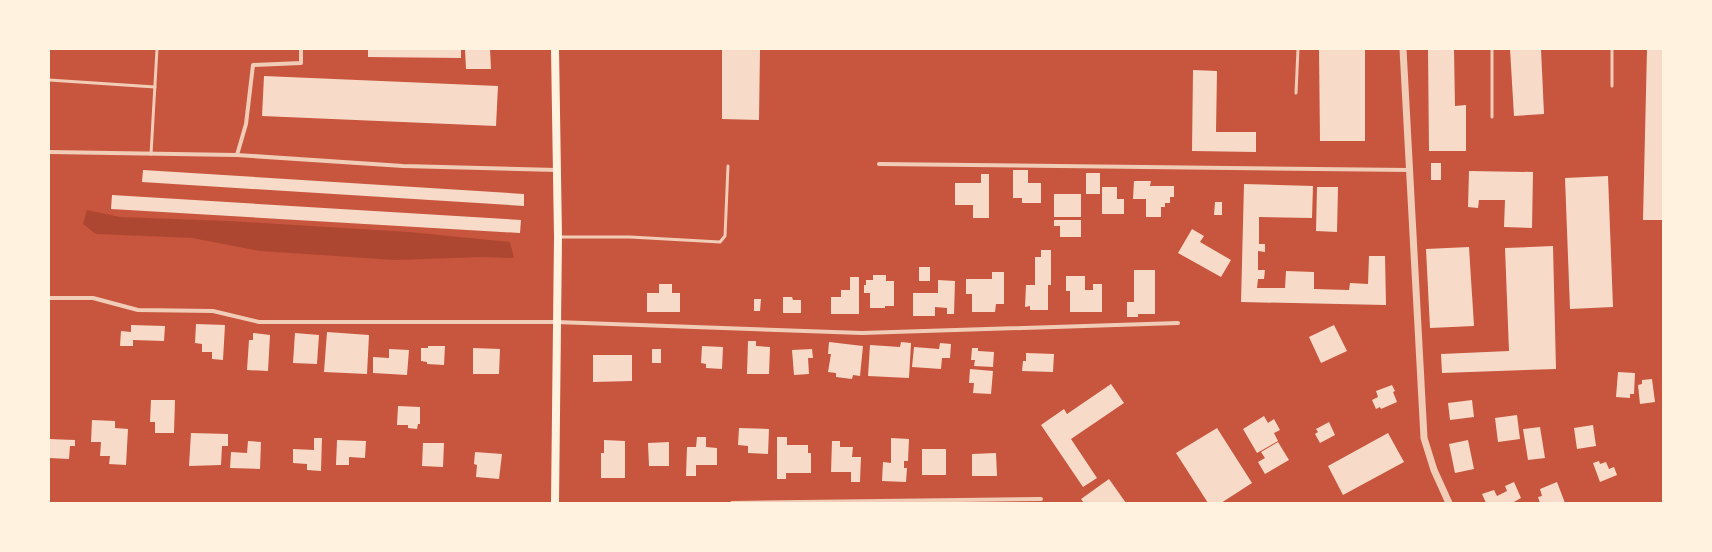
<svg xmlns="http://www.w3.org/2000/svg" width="1712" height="552" font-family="'Noto Sans',sans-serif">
	<rect width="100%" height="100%" fill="#c8553d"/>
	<polygon fill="#ae4732" points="87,210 120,217 228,221 409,232 510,242 514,258 482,257 395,260 260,251 192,238 96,234 83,224"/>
	<g fill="#f7dbc8">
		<polygon points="368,49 461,49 461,58 368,57"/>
		<polygon points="465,49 490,49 491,69 466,69"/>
		<polygon points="722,49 760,49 759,120 722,119"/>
		<polygon points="1319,49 1365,49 1365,141 1320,141"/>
		<polygon points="1428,49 1454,49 1455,106 1466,105 1466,151 1429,151"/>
		<polygon points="1510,49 1541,49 1544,114 1514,116"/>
		<polygon points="1647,49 1663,49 1663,220 1643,220"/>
		<polygon points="1193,70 1217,71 1216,132 1256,132 1256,152 1192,151"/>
		<polygon points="264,76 498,86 496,126 262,116"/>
		<rect x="1431" y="163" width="10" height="17"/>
		<polygon points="143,170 524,194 524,206 142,182"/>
		<polygon points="1013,170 1028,170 1028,183 1041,183 1041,203 1022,203 1022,198 1013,198"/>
		<polygon points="1469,171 1533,172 1532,228 1504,227 1505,200 1479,200 1478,208 1468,207"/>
		<rect x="1086" y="173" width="14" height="21"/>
		<polygon points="981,174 989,174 989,218 973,218 973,205 955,205 955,183 981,183"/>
		<polygon points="1608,176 1613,307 1570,309 1565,178"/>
		<polygon points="1134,181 1151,181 1150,186 1174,186 1174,197 1170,197 1170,203 1165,203 1165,207 1161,207 1161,217 1146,217 1146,199 1133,199"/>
		<polygon points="1244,184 1313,186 1312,218 1259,217 1259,244 1265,244 1265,252 1258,251 1258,270 1265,270 1264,279 1258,279 1257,288 1285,288 1286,271 1314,272 1314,289 1349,290 1350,283 1368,284 1369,256 1385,256 1386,305 1241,302"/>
		<polygon points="1102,187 1117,187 1117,199 1124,199 1124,214 1102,214"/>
		<polygon points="1317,187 1338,187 1337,232 1316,231"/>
		<rect x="1054" y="194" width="27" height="23"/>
		<polygon points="112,195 521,220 520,233 111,209"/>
		<polygon points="1215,202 1222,202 1222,215 1214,215"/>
		<polygon points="1054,220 1081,220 1081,237 1060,237 1060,226 1054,226"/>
		<polygon points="1192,229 1204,236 1200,242 1231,260 1221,277 1178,253"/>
		<polygon points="1553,246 1556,369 1442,373 1441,354 1509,351 1505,248"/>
		<polygon points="1469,247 1474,326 1430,328 1426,249"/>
		<polygon points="1041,250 1051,250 1051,285 1035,285 1035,257 1041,257"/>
		<rect x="919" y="267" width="11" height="14"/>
		<polygon points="1134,270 1155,270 1155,314 1138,314 1138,317 1127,317 1127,302 1134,302"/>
		<polygon points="992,272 1004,272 1004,304 996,304 995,312 972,312 972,294 966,294 966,279 992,279"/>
		<polygon points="873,275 886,275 886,281 894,281 894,306 885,306 885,308 870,308 870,293 864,293 864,285 866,285 866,280 873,280"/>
		<polygon points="1066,276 1085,276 1085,290 1093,290 1093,284 1102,284 1102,312 1070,312 1070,291 1066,291"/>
		<polygon points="850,277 859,277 859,314 831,314 831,297 841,297 841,290 850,290"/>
		<polygon points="938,280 955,281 954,314 947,314 947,308 935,307 935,316 913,316 913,293 938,293"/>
		<polygon points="659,284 672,284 672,293 680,293 680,312 647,312 647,293 659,293"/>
		<polygon points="1026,285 1048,285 1048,310 1030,310 1030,306 1025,307"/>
		<polygon points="783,297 792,297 793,300 801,300 801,313 783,313"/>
		<polygon points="754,299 761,299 760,311 754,311"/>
		<polygon points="196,324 225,325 223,360 212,359 212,352 202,352 202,344 195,343"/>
		<polygon points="131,325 165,326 164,341 133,340 133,346 120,346 121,331 131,332"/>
		<polygon points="1334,325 1347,351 1321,363 1309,337"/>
		<polygon points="327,332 369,335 367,374 324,372"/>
		<polygon points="253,333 270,335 268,371 247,370 249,340 253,340"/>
		<polygon points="295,333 319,335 317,364 293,363"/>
		<polygon points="748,341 756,341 756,346 770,347 769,374 747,374"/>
		<polygon points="829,342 863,346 860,376 853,375 852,379 836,377 836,373 828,372 831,354 828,354"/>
		<polygon points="901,342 911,343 909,378 868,376 870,345 900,347"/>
		<polygon points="940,343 951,344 950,358 942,358 941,369 912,367 914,347 939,349"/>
		<polygon points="428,346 445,346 444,365 427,364 427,362 421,361 421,348 428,348"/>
		<polygon points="702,346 723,347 722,369 706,368 706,364 701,363"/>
		<polygon points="473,348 500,349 499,374 473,374"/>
		<polygon points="972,348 978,348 978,351 994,352 993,367 974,366 975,360 971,360"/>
		<polygon points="389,349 409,350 407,375 373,373 373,357 389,358"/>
		<rect x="652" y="349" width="9" height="14"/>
		<polygon points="812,349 813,358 808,358 809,374 794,375 792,350"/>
		<polygon points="1026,353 1054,354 1053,372 1022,371 1023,361 1026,361"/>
		<polygon points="593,355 632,355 632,381 593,382"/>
		<polygon points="970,369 993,371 991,394 973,393 974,383 969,383"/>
		<polygon points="1618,372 1635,373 1634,394 1630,394 1630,398 1616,397"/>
		<polygon points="1652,379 1655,402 1640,404 1638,385 1642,384 1642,380"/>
		<polygon points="1111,384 1124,403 1071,439 1097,478 1083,487 1041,425 1064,409 1067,414"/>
		<polygon points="1392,385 1395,391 1393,392 1397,402 1381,409 1380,407 1376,409 1372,400 1378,397 1376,391"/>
		<polygon points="151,400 175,400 174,433 155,433 155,422 150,422"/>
		<polygon points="1472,400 1474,417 1450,420 1448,403"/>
		<polygon points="398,406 420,407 420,424 418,424 417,429 408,428 408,425 397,425"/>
		<polygon points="1517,415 1520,439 1498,442 1495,418"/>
		<polygon points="1264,416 1268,423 1274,419 1280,430 1274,433 1278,441 1257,453 1243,429"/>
		<polygon points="92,420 115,421 115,428 128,429 126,465 109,464 110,456 100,456 101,442 91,442"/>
		<polygon points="1329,422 1335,435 1320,443 1315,434 1318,432 1316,429"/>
		<polygon points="1593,425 1596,446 1577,449 1574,428"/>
		<polygon points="1540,427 1545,458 1528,460 1523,429"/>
		<polygon points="739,428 769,429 768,454 748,453 748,446 738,445"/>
		<polygon points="1217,428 1252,483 1221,503 1208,503 1176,453"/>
		<polygon points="191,433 228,434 228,446 222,446 221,465 189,466"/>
		<polygon points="1388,433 1404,462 1343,495 1328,466"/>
		<polygon points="697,437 706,437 706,447 717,448 717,465 696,465 696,476 686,476 687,447 696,447"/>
		<polygon points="777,437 787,437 787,445 808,445 808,453 811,453 811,473 786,473 786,479 777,479"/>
		<polygon points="314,438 322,438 321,471 307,470 307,464 293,463 293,449 314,450"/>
		<polygon points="891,438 909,439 908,461 904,461 904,468 907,468 906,482 882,481 883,462 891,463"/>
		<polygon points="49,439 75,440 75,446 70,446 69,459 49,458"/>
		<polygon points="337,440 366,441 365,458 349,457 349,465 336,465"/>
		<polygon points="604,440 625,441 625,478 601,478 601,453 604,453"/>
		<polygon points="1468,440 1474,469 1455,473 1449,444"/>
		<polygon points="248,441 261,442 260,469 230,468 231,452 247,453"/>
		<polygon points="832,441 840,441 840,447 853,447 852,457 861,457 860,482 851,482 851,472 831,472"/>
		<polygon points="669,442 669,466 649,466 648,443"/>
		<polygon points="1278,442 1289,460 1265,474 1258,462 1265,458 1261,452"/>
		<polygon points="423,443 444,443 443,467 422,466"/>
		<rect x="922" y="449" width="24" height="26"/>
		<polygon points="475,452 502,454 499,479 476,477 477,465 474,464"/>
		<polygon points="996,453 997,476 972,476 972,454"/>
		<polygon points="1599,461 1600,464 1606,462 1609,469 1614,467 1617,475 1600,482 1593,463"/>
		<polygon points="1109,479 1126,503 1084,503 1081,499"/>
		<polygon points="1514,482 1521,498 1512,503 1486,503 1482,494 1494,490 1497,496 1507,491 1505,486"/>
		<polygon points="1557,482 1565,503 1540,503 1538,497 1542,496 1540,489"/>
	</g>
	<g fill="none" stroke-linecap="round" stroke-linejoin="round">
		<g stroke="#f1ccb7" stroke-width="3">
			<polyline points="1492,49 1492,117"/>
			<polyline points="1612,49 1612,86"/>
			<polyline points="49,80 155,87"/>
			<polyline points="1296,93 1298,49"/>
			<polyline points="151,154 157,49"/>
			<polyline points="560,237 630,237 720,242 725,236 728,166"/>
		</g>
		<g stroke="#f1ccb7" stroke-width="4">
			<polyline points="49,152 237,155 403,166 557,170"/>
			<polyline points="237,155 246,124 253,65 301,63 301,49"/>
			<polyline points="879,164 1409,170"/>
			<polyline points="49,298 93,298 138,310 213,311 259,322 556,322 862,333 1178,323"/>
			<polyline points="732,503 1041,499"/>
		</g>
		<polyline stroke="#f1ccb7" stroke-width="7" points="1403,49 1424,438 1434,470 1449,503"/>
		<polyline stroke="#fff3e0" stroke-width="8" points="555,503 558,237 555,49"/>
	</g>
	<rect width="1712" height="552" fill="none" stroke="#fff3e0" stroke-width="100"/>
</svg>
